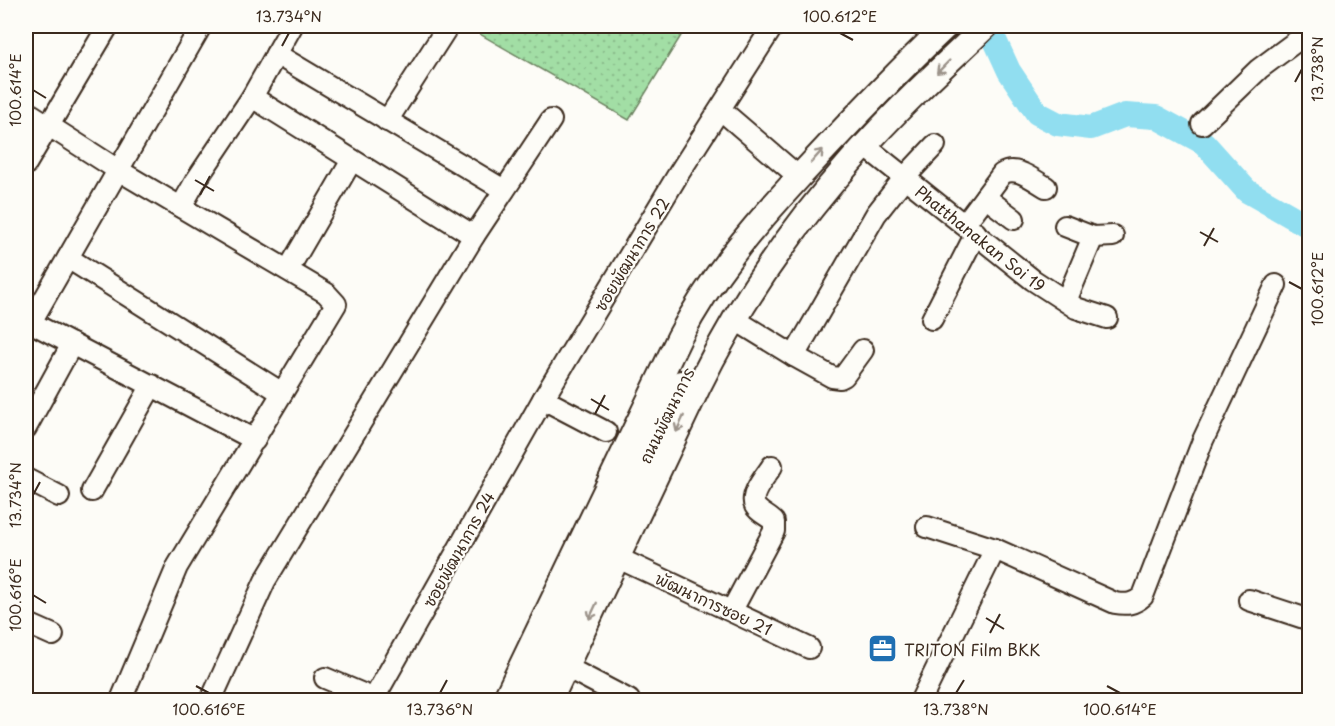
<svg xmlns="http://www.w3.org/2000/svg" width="1335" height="726" font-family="'Playpen Sans','Playpen Sans Thai',sans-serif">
	<defs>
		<pattern id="grass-dots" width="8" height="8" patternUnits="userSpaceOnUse" patternTransform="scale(1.5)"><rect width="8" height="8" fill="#a2dea5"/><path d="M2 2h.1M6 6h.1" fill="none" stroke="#8cbf8e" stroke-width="1.8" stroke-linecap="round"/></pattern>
	</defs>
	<rect width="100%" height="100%" fill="#fdfcf7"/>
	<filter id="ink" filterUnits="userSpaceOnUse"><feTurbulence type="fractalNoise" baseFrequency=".0167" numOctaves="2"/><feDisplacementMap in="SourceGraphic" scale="12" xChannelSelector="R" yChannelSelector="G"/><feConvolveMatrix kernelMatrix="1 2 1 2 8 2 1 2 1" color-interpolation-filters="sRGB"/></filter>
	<g filter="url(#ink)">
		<polygon fill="url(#grass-dots)" stroke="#6e8462" stroke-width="1.5" points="472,26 687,26 629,120 471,29"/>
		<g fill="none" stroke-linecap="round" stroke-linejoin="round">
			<polyline stroke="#91def0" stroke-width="24" points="991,26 993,36 1009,71 1037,113 1058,124 1091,128 1125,115 1156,117 1204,143 1247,191 1310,227"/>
			<defs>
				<g id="minor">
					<polyline points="276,54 504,190"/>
					<polyline points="252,97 474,236"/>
					<polyline points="721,110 799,177"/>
					<polyline points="26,111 118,170 326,293 336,304 177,567 121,700"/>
					<polyline points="387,121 448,26"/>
					<polyline points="1202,124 1259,69 1310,31"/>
					<path id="s1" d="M865 146 1033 280 1076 308 1107 318"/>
					<polyline points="26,164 108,26"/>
					<polyline points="985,197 1014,219"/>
					<polyline points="181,207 195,182 252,97 292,26"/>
					<path d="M964 225 1002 174C1016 165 1032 179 1046 187"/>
					<polyline points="1065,226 1093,237 1113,236"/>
					<polyline points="68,258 282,393"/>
					<polyline points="288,270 352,160"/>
					<polyline points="1066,301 1093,237"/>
					<polyline points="734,319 794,356 832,377 840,378 844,376 863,350"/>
					<polyline points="932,319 976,233"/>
					<polyline points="26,320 255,440"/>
					<polyline points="31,322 201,26"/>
					<polyline points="794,356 876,214 905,177 935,145"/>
					<polyline points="543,399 606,432"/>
					<polyline points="26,428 72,344"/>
					<polyline points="26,479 59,496"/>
					<polyline points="92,491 152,385"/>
					<path d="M927 527 995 549 1115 603C1127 605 1134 604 1143 596L1203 440 1276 285"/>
					<polyline points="618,558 809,648"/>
					<polyline points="1249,600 1310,620"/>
					<path d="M732 610 774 531V522C769 516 759 513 755 506 749 494 766 476 772 466"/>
					<polyline points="26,623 53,635"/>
					<polyline points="566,667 629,700"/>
					<polyline points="325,678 377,700"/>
					<polyline points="211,700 265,581 474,236 551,120"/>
					<polyline points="373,700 543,399 679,173 773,26"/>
					<polyline points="921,700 995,549"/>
				</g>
				<g id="major">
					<path d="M505 700 679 338C713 274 750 230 799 177 847 125 895 74 946 26"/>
					<polyline points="529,700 681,383"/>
					<path d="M550 700 698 387C738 306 791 229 851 161 893 113 940 69 986 26"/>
				</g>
			</defs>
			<use href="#minor" stroke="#3b2a1e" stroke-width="24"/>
			<use href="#major" stroke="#3b2a1e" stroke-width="28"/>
			<use href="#minor" stroke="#fdfcf7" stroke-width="20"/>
			<use href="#major" stroke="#fdfcf7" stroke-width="24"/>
		</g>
		<defs><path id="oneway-shaft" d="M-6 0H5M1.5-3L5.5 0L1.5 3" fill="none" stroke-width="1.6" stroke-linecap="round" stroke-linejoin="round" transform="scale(1.5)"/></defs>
		<g stroke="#9c938a">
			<use href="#oneway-shaft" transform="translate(943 67) rotate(135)"/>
			<use href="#oneway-shaft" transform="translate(817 156) rotate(-48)"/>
			<use href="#oneway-shaft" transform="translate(680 424) rotate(115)"/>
			<use href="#oneway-shaft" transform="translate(593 611) rotate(115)"/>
		</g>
	</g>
	<path fill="none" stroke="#3b2a1e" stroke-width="2" d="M840 33 853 40M282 46 289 33M1295 82 1302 69M33 90 46 98M195 180 214 191M200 195 210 176M1200 232 1218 242M1204 246 1214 228M1289 282 1302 289M591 399 609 410M595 414 605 395M33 495 40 482M33 595 46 603M986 618 1004 629M990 633 1000 614M196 686 209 693M1107 686 1120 693M440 693 447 680M956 693 964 680"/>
	<defs>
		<symbol id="office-square" viewBox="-11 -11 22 22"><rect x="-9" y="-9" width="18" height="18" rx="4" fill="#1f6fb2" stroke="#fdfcf7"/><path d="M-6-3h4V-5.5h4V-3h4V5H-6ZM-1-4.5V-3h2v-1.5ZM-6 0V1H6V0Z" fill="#fff"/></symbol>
	</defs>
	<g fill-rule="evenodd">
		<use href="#office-square" x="866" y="632" width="33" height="33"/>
	</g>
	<g text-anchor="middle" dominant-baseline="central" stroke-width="4.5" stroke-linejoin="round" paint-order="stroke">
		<g font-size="16" fill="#3b2a1e" stroke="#fdfcf7">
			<text stroke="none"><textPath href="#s1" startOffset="148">Phatthanakan Soi 19</textPath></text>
			<text transform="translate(631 254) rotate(-59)">ซอยพัฒนาการ 22</text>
			<text transform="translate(666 415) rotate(-64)">ถนนพัฒนาการ</text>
			<text transform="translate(458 549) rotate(-61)">ซอยพัฒนาการ 24</text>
			<text transform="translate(714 603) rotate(25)">พัฒนาการซอย 21</text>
		</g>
		<g font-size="16" fill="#3b2a1e" stroke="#fdfcf7" text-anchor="start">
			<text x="904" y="649">TRITON Film BKK</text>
		</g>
	</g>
	<rect width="1335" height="726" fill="none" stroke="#fdfcf7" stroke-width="66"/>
	<rect x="33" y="33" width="1269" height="660" fill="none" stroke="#3b2a1e" stroke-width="2"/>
	<g font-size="15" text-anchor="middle" fill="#3b2a1e">
		<text x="289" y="22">13.734°N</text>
		<text x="840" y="22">100.612°E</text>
		<text transform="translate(1318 69) rotate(-90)" y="5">13.738°N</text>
		<text transform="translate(16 90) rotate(-90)" y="5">100.614°E</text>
		<text transform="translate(1318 289) rotate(-90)" y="5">100.612°E</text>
		<text transform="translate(16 495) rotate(-90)" y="5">13.734°N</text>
		<text transform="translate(16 595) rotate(-90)" y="5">100.616°E</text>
		<text x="209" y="715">100.616°E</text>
		<text x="440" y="715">13.736°N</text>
		<text x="956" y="715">13.738°N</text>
		<text x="1120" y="715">100.614°E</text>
	</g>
</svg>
